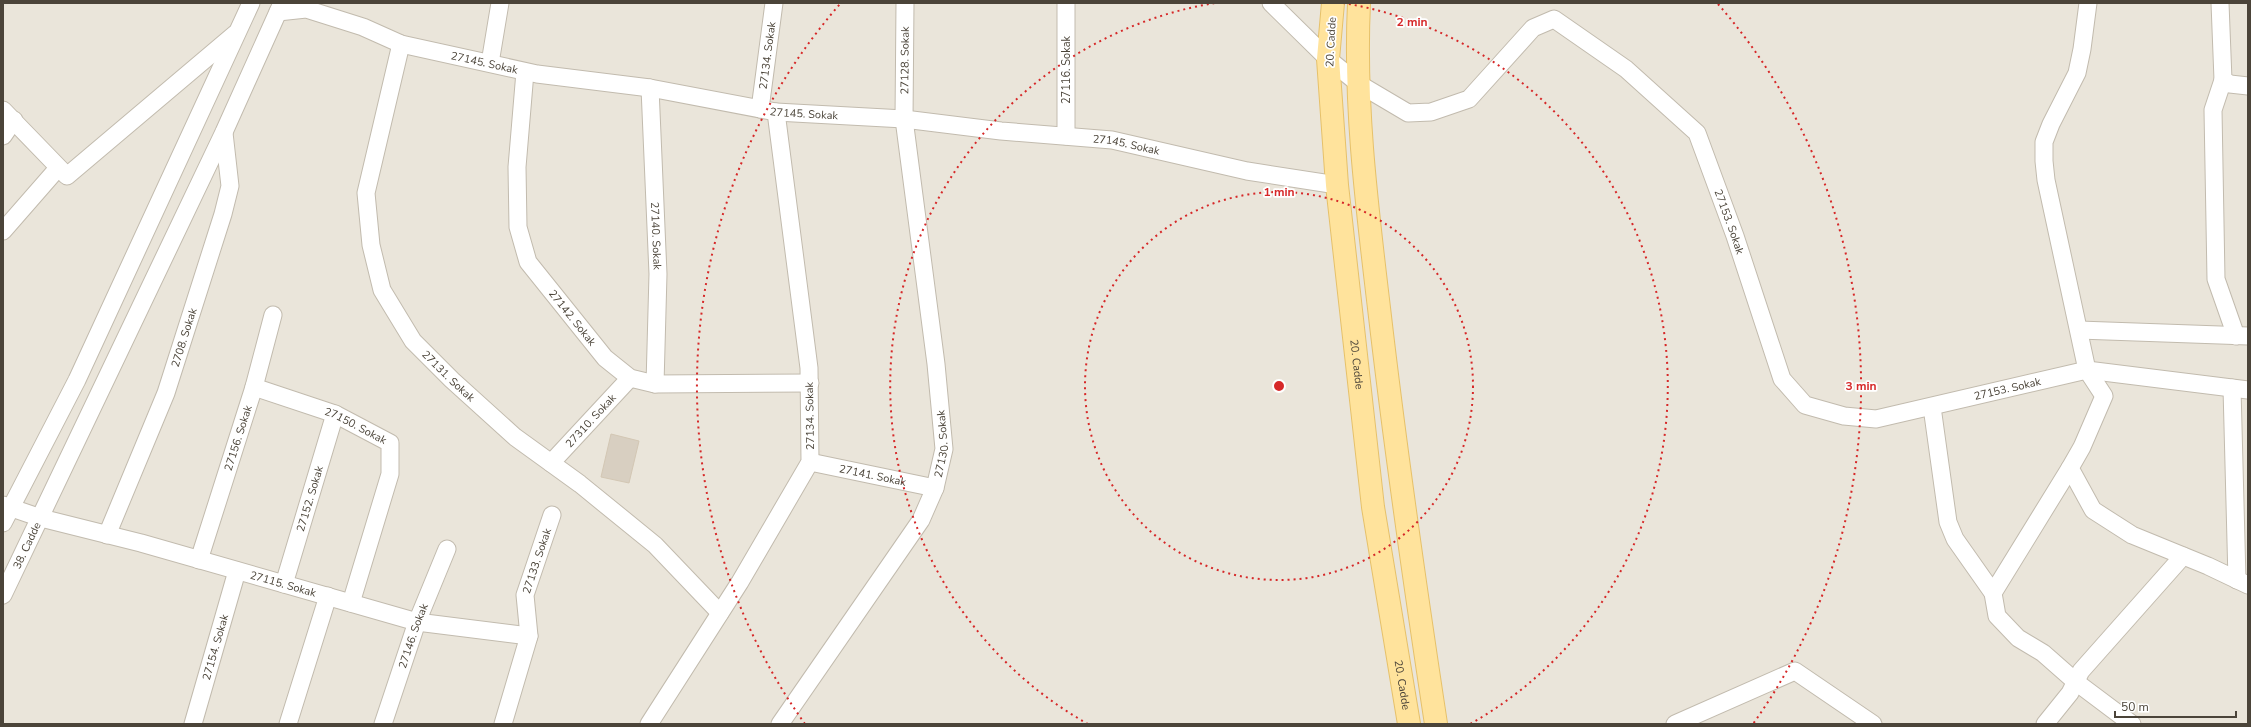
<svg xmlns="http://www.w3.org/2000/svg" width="2251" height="727" font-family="'Nunito Sans',sans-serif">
	<rect width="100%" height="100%" fill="#f6f3ec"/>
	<rect fill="#eae5da" x="3" y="3" width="2245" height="721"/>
	<polygon fill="#d8cfc1" stroke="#d3c7b4" points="611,434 639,441 629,483 601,477"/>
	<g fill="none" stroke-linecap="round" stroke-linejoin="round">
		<defs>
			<g id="minor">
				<path id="s1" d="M1271 3 1328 59 1359 84 1408 113 1431 112 1469 99 1533 28 1554 19 1626 69 1697 133 1735 236 1782 379 1805 405 1844 416 1876 419 2087 370 2248 390"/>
				<polyline points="2088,3 2082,49 2077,73 2051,124 2044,142 2044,161 2046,180 2087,370 2104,396 2082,447 2070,468 2093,510 2132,535 2208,566 2248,585"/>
				<polyline points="2220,3 2223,80 2230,84 2248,86"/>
				<path id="s2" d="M278 12 306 9 363 27 401 44 537 74 650 88 776 112 904 119 1001 131 1112 140 1247 171 1337 185"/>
				<path id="s3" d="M401 44 366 193 371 245 382 290 413 341 452 380 515 437 580 484 655 545 720 613"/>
				<polyline points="490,63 500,3"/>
				<path id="s4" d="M525 72 517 167 518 227 528 262 605 358 630 378 655 384 810 383"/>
				<polyline points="2223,80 2213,110 2216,279 2236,336"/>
				<path id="s5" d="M650 88 658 274 655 384"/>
				<path id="s6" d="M760 109 774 3"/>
				<polyline points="3,110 67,176 235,34"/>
				<polyline points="3,136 14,120"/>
				<polyline points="1066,136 1066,3"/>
				<polyline points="3,231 58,168"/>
				<polyline points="2079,330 2248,336"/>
				<path id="s7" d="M254 387 335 414 390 443V474L351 603"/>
				<polyline points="2232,388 2237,580"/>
				<polyline points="1932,407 1948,522 1955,539 1993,593 2070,468"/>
				<path id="s8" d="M810 462 935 488"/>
				<path id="s9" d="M551 463 630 378"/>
				<path id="s10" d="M3 505 41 518 141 543 417 622 529 636"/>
				<polyline points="3,523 77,380 251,3"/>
				<path id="s11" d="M107 535 166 393 223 214 230 186 224 133"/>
				<path id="s12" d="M199 560 254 387 273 315"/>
				<path id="s13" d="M284 584 335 414"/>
				<polyline points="1993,593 1997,616 2018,638 2043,653 2076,682 2132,724"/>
				<path id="s14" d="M3 595 224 132 282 3"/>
				<path id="s15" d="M193 724 237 571"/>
				<polyline points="288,724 328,596"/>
				<path id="s16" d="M383 724 417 622 447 549"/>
				<path id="s17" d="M503 724 529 636 525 595 552 515"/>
				<polyline points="649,724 740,582 810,462 809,368 776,112"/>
				<path id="s18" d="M780 724 921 520 935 488 944 449 936 364 904 119 905 3"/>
				<polyline points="1675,724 1795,671 1873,724"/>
				<polyline points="2045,724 2070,693 2081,671 2183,556"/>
			</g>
			<g id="major">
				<path id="s19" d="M1333 3 1328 59 1337 185 1373 507 1409 724"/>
				<path d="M1359 3C1354 105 1367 207 1379 308 1395 447 1415 586 1436 724"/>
			</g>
		</defs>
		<use href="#minor" stroke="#c2bbae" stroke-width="19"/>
		<use href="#major" stroke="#e6c16a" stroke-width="24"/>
		<use href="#minor" stroke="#fff" stroke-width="17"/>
		<use href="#major" stroke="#ffe39c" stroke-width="22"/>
	</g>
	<g fill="none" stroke="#d62828" stroke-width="2" stroke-dasharray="2 4">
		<circle cx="1279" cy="386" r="194"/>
		<path d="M1088 724A388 388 0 0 1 1215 3M1343 3A388 388 0 0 1 1470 724"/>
		<path d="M805 724A582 582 0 0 1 840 4M1718 4A582 582 0 0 1 1753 724"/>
	</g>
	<g text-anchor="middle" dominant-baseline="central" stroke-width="3.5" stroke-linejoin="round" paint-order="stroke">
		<g font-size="11" fill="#4b4439" stroke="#fff">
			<text transform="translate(1331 42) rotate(-87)">20. Cadde</text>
			<text stroke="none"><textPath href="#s6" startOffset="54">27134. Sokak</textPath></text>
			<text stroke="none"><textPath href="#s18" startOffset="714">27128. Sokak</textPath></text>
			<text stroke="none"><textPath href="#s2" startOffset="215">27145. Sokak</textPath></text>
			<text transform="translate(1066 70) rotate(-90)">27116. Sokak</text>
			<text stroke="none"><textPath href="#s2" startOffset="539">27145. Sokak</textPath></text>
			<text stroke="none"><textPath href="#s2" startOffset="863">27145. Sokak</textPath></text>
			<text stroke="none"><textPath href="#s1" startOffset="636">27153. Sokak</textPath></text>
			<text stroke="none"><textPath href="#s5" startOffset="148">27140. Sokak</textPath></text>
			<text stroke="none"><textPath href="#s4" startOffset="263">27142. Sokak</textPath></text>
			<text stroke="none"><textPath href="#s11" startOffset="212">2708. Sokak</textPath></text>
			<text stroke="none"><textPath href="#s19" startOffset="363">20. Cadde</textPath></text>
			<text stroke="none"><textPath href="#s3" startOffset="361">27131. Sokak</textPath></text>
			<text stroke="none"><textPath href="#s1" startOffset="1044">27153. Sokak</textPath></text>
			<text transform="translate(810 416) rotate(-91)">27134. Sokak</text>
			<text stroke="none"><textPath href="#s9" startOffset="58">27310. Sokak</textPath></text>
			<text stroke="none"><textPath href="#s7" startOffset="109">27150. Sokak</textPath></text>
			<text stroke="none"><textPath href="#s12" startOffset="128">27156. Sokak</textPath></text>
			<text stroke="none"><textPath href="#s18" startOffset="328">27130. Sokak</textPath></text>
			<text stroke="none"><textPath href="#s8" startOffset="64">27141. Sokak</textPath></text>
			<text stroke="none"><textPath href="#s13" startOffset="89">27152. Sokak</textPath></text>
			<text stroke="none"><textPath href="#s14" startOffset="55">38. Cadde</textPath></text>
			<text stroke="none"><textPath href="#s17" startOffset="169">27133. Sokak</textPath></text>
			<text stroke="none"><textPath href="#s10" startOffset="291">27115. Sokak</textPath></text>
			<text stroke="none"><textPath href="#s16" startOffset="93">27146. Sokak</textPath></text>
			<text stroke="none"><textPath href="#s15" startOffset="80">27154. Sokak</textPath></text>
			<text stroke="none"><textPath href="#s19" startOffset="687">20. Cadde</textPath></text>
		</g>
	</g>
	<circle cx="1279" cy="386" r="6" fill="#d62828" stroke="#fff" stroke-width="2"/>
	<g font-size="12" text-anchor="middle" font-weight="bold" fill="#d62828" stroke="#fff" stroke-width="3.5" stroke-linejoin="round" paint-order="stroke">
		<text x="1412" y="26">2 min</text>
		<text x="1279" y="196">1 min</text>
		<text x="1861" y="390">3 min</text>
	</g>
	<rect width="2251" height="727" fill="none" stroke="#4b4439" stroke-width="8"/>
	<path d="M2115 711v6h121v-6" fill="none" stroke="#4b4439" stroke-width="2"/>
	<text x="2121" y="711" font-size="12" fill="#4b4439" stroke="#ffffff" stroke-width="3" paint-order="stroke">50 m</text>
</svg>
